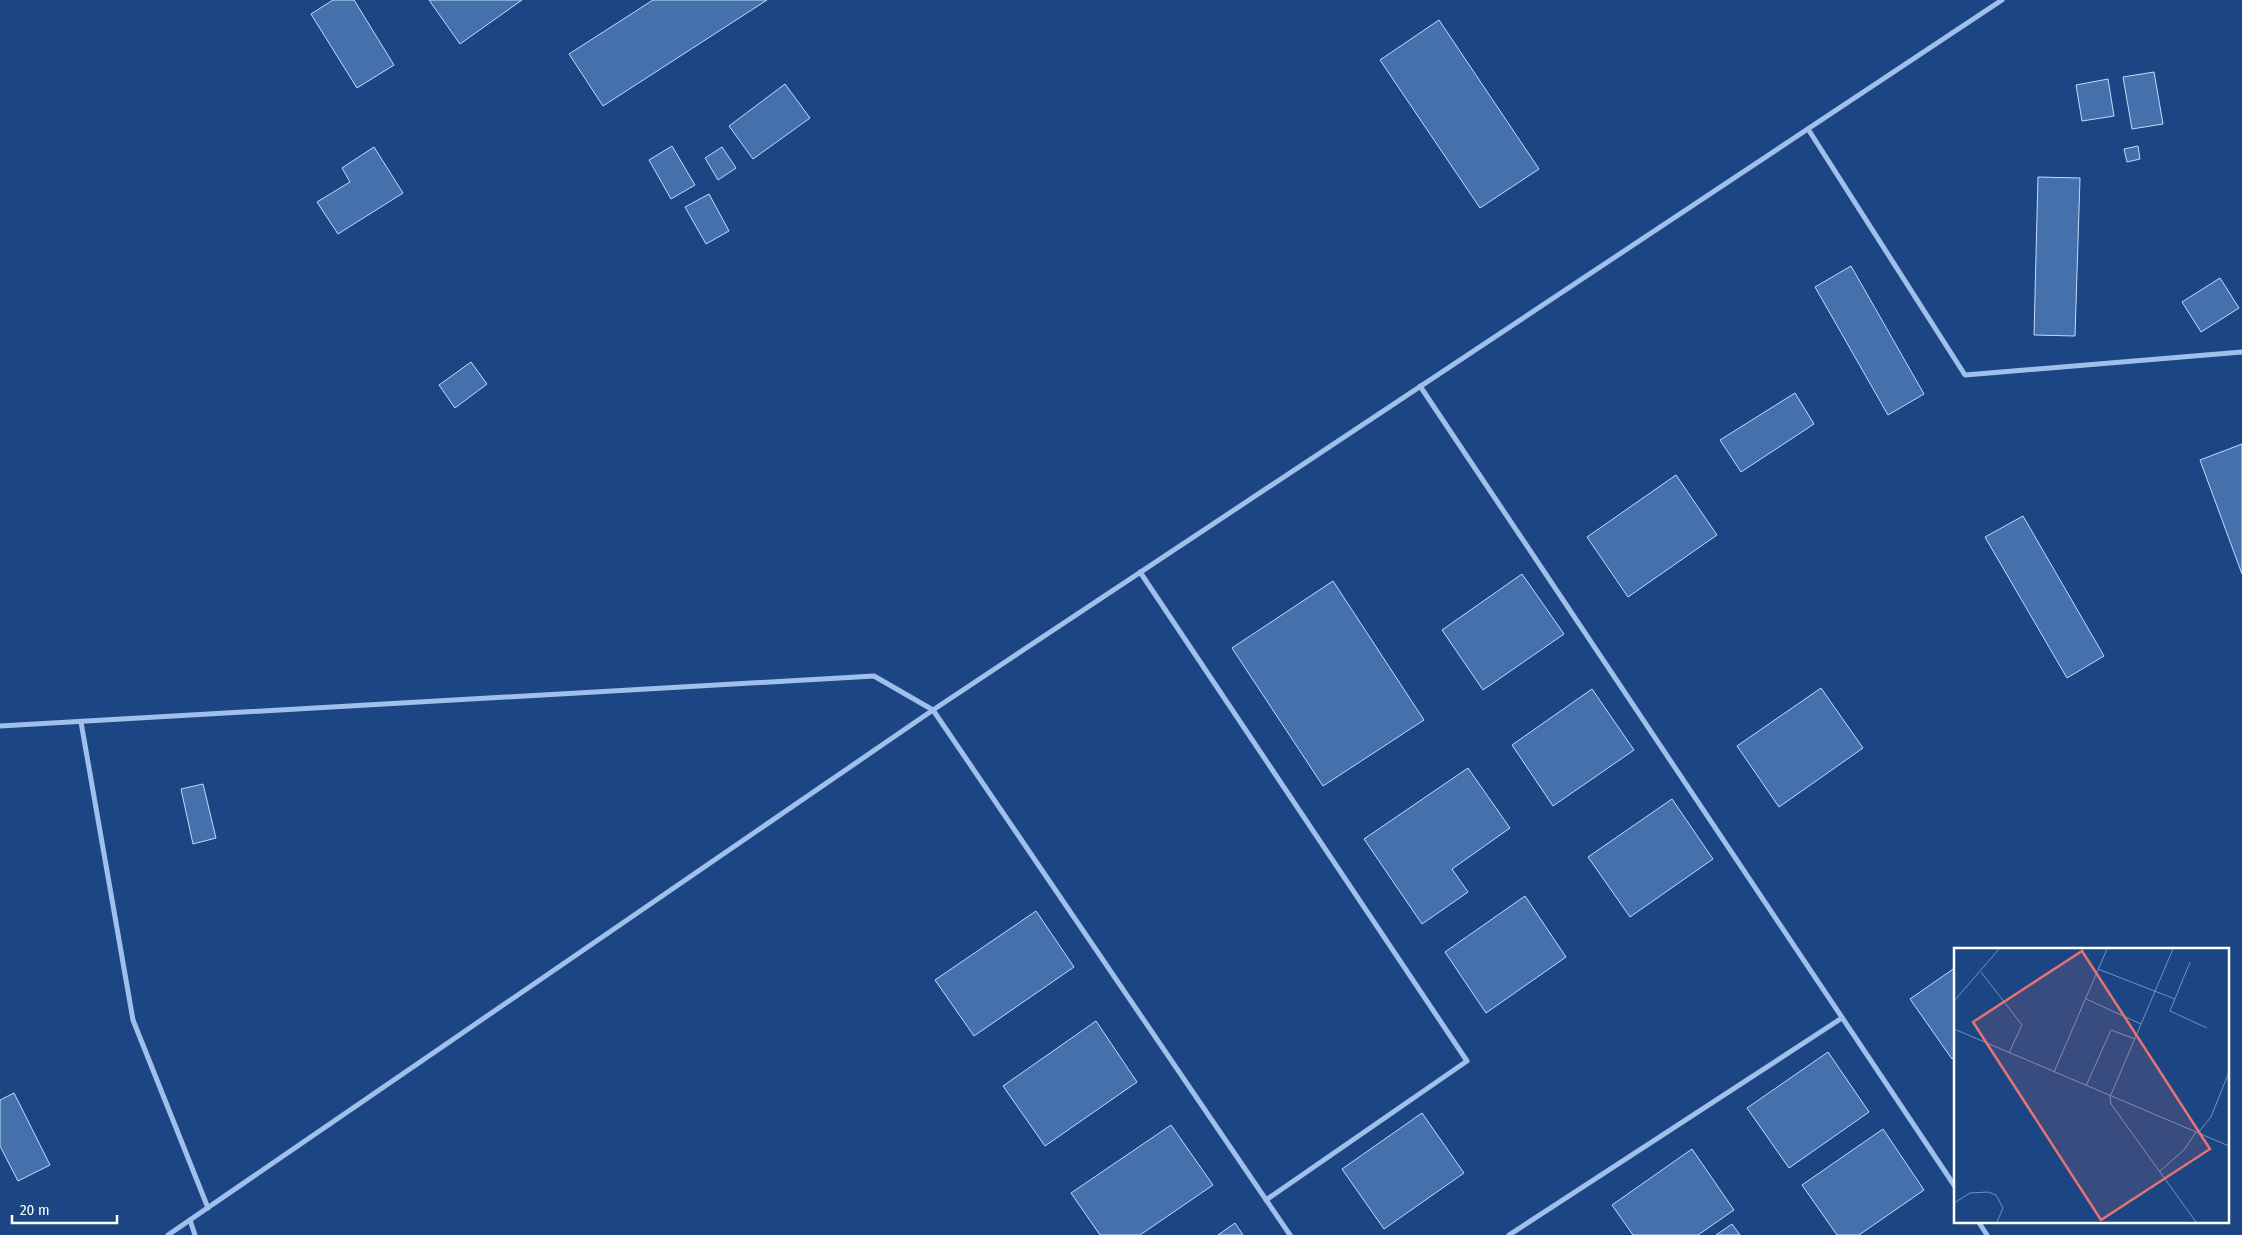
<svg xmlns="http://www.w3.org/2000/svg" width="2242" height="1235" font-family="'Fira Sans Condensed',sans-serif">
	<rect width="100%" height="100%" fill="#1b4683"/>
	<g fill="#4470ac" stroke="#c4dbf8">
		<polygon points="333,0 354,0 394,65 357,88 311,14"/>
		<polygon points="429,0 522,0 460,44"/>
		<polygon points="653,0 767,0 603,106 569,54"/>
		<polygon points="1439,20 1539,169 1480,208 1380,60"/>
		<polygon points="2154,72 2163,124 2132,129 2123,77"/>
		<polygon points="2108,79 2114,116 2082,121 2076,85"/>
		<polygon points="785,84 810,118 753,159 729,126"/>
		<polygon points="672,146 695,185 671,199 649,160"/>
		<polygon points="2138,146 2140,159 2127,162 2124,149"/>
		<polygon points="374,147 403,193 338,234 317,202 350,182 342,168"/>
		<polygon points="722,147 736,168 718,180 705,158"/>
		<polygon points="2038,177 2080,178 2075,336 2034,335"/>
		<polygon points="709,194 729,231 706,244 685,207"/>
		<polygon points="1851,266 1924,394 1888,415 1815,287"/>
		<polygon points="2220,278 2239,308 2201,332 2182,302"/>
		<polygon points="471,362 487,384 455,408 439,385"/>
		<polygon points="1795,393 1814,424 1741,472 1720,440"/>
		<polygon points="2242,444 2242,574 2200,460"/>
		<polygon points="1676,475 1717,535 1628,597 1587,537"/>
		<polygon points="2023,516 2104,656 2067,678 1985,537"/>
		<polygon points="1522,574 1564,634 1483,690 1442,630"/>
		<polygon points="1333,581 1424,720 1323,786 1232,648"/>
		<polygon points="1821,688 1863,748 1779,807 1737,746"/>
		<polygon points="1592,689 1634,750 1553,806 1512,745"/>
		<polygon points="1468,768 1510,828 1452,869 1468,892 1422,924 1364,839"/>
		<polygon points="203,784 216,838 193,844 181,789"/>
		<polygon points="1672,799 1713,859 1630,917 1588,857"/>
		<polygon points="1525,896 1566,957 1486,1013 1445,952"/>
		<polygon points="1036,911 1074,967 974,1036 935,980"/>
		<polygon points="1956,967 1956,1056 1952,1059 1910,999"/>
		<polygon points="1096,1021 1137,1082 1045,1146 1003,1086"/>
		<polygon points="1828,1052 1869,1112 1789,1168 1747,1108"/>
		<polygon points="14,1093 50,1165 18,1181 0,1146 0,1100"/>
		<polygon points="1422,1113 1464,1173 1384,1229 1342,1169"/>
		<polygon points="1171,1125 1213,1185 1140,1235 1100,1235 1071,1193"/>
		<polygon points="1883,1129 1924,1190 1859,1235 1837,1235 1802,1185"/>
		<polygon points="1692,1149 1734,1210 1698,1235 1633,1235 1612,1205"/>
		<polygon points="1235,1223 1243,1235 1218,1235"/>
		<polygon points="1732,1224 1740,1235 1716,1235"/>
	</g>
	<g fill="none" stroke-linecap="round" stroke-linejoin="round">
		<g stroke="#a0c0eb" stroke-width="5">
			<polyline points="1808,129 1965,375 2242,352"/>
			<polyline points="1420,386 1956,1188"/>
			<polyline points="1140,572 1467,1061 1266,1200"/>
			<polyline points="81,722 133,1020 208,1208"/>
			<polyline points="0,726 874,676 933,710 1290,1235"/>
			<polyline points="190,1220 195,1235"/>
			<polyline points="1978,1221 1987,1235"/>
			<polyline points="168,1235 933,710 2002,0"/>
			<polyline points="1509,1235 1842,1018"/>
		</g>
	</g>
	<g transform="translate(1954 948)">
		<rect width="275" height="275" fill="#1b4683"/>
		<path fill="none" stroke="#7690b5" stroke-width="1" d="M219 1 156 149 157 156 242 274M236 14 216 63 253 80M144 21 221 51M27 24 68 77 55 105M132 51 187 76M0 53 45 1M0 81 275 198M100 124 153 1M132 138 157 82 181 91M244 185 257 169 275 124M206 223 230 202 242 184M0 255 16 245 34 244 42 247 49 260 43 274"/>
		<path fill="#e47373" fill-opacity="0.15" stroke="#e47373" stroke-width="2.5" d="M128 3 256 201 147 272 19 74Z"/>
		<rect width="275" height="275" fill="none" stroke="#fff" stroke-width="2.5"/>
	</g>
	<path d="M12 1215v8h105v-8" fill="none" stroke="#ffffff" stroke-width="2.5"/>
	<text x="20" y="1215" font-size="15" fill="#ffffff" stroke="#1b4683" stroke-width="4" paint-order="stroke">20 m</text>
</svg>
